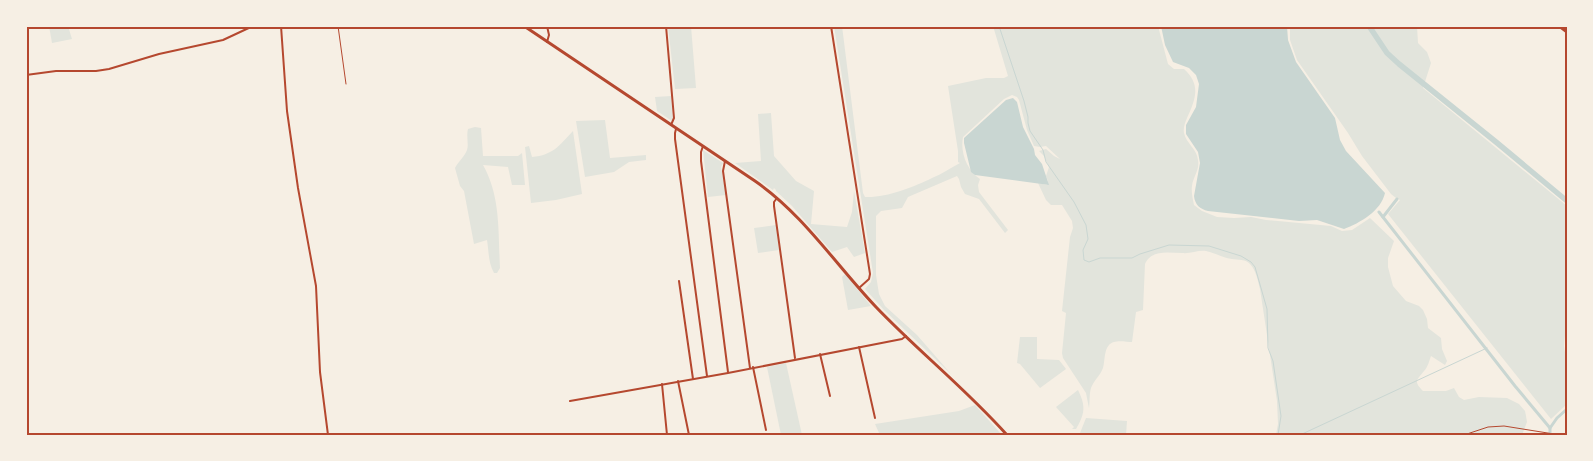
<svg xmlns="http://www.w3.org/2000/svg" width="1593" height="461" font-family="'Exo 2',sans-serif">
	<rect width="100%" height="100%" fill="#f6efe4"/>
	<g fill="#e2e4dc">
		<polygon points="49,26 68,26 72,39 52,43"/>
		<polygon points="668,26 691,26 696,88 675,89"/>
		<path d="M834 26H842L863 193 865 197C886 198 914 187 932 178 942 174 950 168 960 163L958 162V151L948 86 986 78H1004L1008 76 993 26H1158L1168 64 1174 69H1184C1201 84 1196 99 1187 118 1185 123 1183 128 1184 133 1186 143 1197 149 1198 160 1200 170 1193 177 1192 186 1191 192 1193 200 1194 205L1202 211 1217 217 1234 218 1251 217 1266 220 1331 226 1342 231 1352 230 1370 218 1394 241 1388 258V267L1393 286 1406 301 1419 306 1423 310 1427 319 1428 328 1441 338 1442 349 1447 361 1445 365 1431 356C1429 361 1428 367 1424 371 1417 380 1413 381 1423 391H1446L1454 388 1459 397 1464 400 1479 397 1507 398 1519 404 1525 411 1526 416 1527 422 1522 435H1276L1278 424 1277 401 1260 289C1258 281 1256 270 1250 264 1246 259 1238 260 1232 259 1223 258 1215 253 1206 251 1198 250 1190 254 1182 253 1168 253 1152 249 1145 264L1143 310 1136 312 1132 342C1126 342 1114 339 1109 345 1104 350 1105 361 1103 368 1100 376 1094 380 1091 388 1089 395 1090 402 1089 408L1086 393 1063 358 1062 353 1066 313 1062 311 1070 237 1073 228 1072 221 1062 205H1051L1046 200 1038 183 1047 185 1048 181 1046 176 1049 167 1044 156 1039 151 1046 149 1054 156 1060 159 1046 146 1040 147 1034 146 1027 130 1019 100 1017 97 1012 95 1004 99 963 137C960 153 967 170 980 179L978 185 979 192 1008 230 1005 233 979 199 965 194 961 187 959 179 957 176 908 197 902 208 881 211 876 216V275L879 294 885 306 917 335 951 374 884 310 865 289 871 282 873 273Z"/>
		<polygon points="1290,26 1417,26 1418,43 1427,52 1431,63 1423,88 1567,206 1567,314 1564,346 1567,365 1567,404 1551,419 1388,214 1400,200 1396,198 1391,194 1362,156 1348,133 1297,60 1290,40"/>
		<polygon points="671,96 673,118 672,121 657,111 655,97"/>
		<polygon points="771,113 774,156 796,181 814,191 811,224 847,227 852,212 854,191 865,253 854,257 847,247 832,252 792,206 776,191 776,190 774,188 773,190 735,163 761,161 758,114"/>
		<polygon points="605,120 610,158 646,155 646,160 629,162 614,172 585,177 576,121"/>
		<path d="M475 127 481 128 483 156H518L522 153 525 185H512L508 167 483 165C501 197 498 232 500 268L497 273H494C488 262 489 252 487 240L474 244 464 191 460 186 455 168C458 162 465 156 467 150 469 144 466 136 468 129Z"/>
		<path d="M573 131 582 194 556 200 531 203 525 147 529 146 532 157C553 155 559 146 573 131Z"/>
		<polygon points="703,150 723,163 721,167 726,195 708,197"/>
		<polygon points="776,225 779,250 758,253 754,228"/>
		<polygon points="845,274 871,306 848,310 842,277"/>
		<polygon points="1020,337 1037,337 1037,359 1059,360 1066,369 1040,388 1020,364 1017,363"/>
		<polygon points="786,363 802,435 781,435 767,367"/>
		<path d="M1078 390C1086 406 1085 414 1076 429H1072L1074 427 1056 407Z"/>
		<polygon points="975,405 1001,434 880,435 875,424 959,411"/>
		<polygon points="1086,418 1127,421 1126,435 1081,435 1080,433"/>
	</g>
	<g fill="#c9d6d2">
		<path d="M1161 26H1287L1288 40 1296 62 1335 118 1340 140 1346 151 1385 193C1381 211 1360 223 1344 229L1317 220 1299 221 1208 211C1200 209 1195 205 1194 196L1200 163 1198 152 1186 134V125L1196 107 1199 84 1196 75 1189 68 1173 62 1165 45Z"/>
		<polygon points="1013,98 1017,102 1023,127 1034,149 1035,155 1042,164 1049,185 975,175 971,172 964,143 964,138 1006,100"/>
	</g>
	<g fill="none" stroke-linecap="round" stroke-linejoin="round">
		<g stroke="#c9d6d2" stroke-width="1">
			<polyline points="999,26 1024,101 1028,117 1028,123 1030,131 1043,150 1046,162 1074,202 1086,225 1088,239 1083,250 1084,260 1089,262 1100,258 1132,258 1140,254 1169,245 1209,246 1241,256 1251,262 1255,267 1267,309 1268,348 1273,361 1281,416 1278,435"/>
			<polyline points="1300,435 1487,348"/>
		</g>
		<g stroke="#c9d6d2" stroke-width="3">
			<polyline points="1379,212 1515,386 1550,428 1550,435"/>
			<polyline points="1383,217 1397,199"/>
			<polyline points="1550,428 1557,418 1567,409"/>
		</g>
		<polyline stroke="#c9d6d2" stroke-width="5.5" points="1369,26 1387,53 1399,64 1496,142 1567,201"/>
		<polyline stroke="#b5482f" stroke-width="1" points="1464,435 1488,427 1504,426 1560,435"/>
		<polyline stroke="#b5482f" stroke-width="1" points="338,26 346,84"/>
		<g stroke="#b5482f" stroke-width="2">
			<polyline points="281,26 287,111 298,188 316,286 320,372 328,435"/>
			<polyline points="666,26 674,118 671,125"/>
			<polyline points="831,26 870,274 869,279 859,288"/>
			<polyline points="547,42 549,35 547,26"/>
			<polyline points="26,75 56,71 96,71 109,69 159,54 223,40 253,26"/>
			<polyline points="676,129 675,133 675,139 707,376"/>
			<polyline points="703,146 701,152 701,161 728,372"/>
			<polyline points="725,161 723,171 750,368"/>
			<polyline points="777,198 774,202 774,206 795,358"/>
			<polyline points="679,281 693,379"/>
			<polyline points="859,347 875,418"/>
			<polyline points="820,354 830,396"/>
			<polyline points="753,367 766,430"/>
			<polyline points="678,381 689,435"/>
			<polyline points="662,384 667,435"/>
			<polyline points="570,401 728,373 902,339 906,336"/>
		</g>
		<g stroke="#b5482f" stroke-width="3">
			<path d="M524 26 755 181C803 214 836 265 876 307 918 351 966 389 1007 435"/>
			<polyline points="1559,26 1567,32"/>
		</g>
	</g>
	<rect width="1593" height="461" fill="none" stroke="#f6efe4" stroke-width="55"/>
	<rect x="28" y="28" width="1538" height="406" fill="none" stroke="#b5482f" stroke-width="2"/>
</svg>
